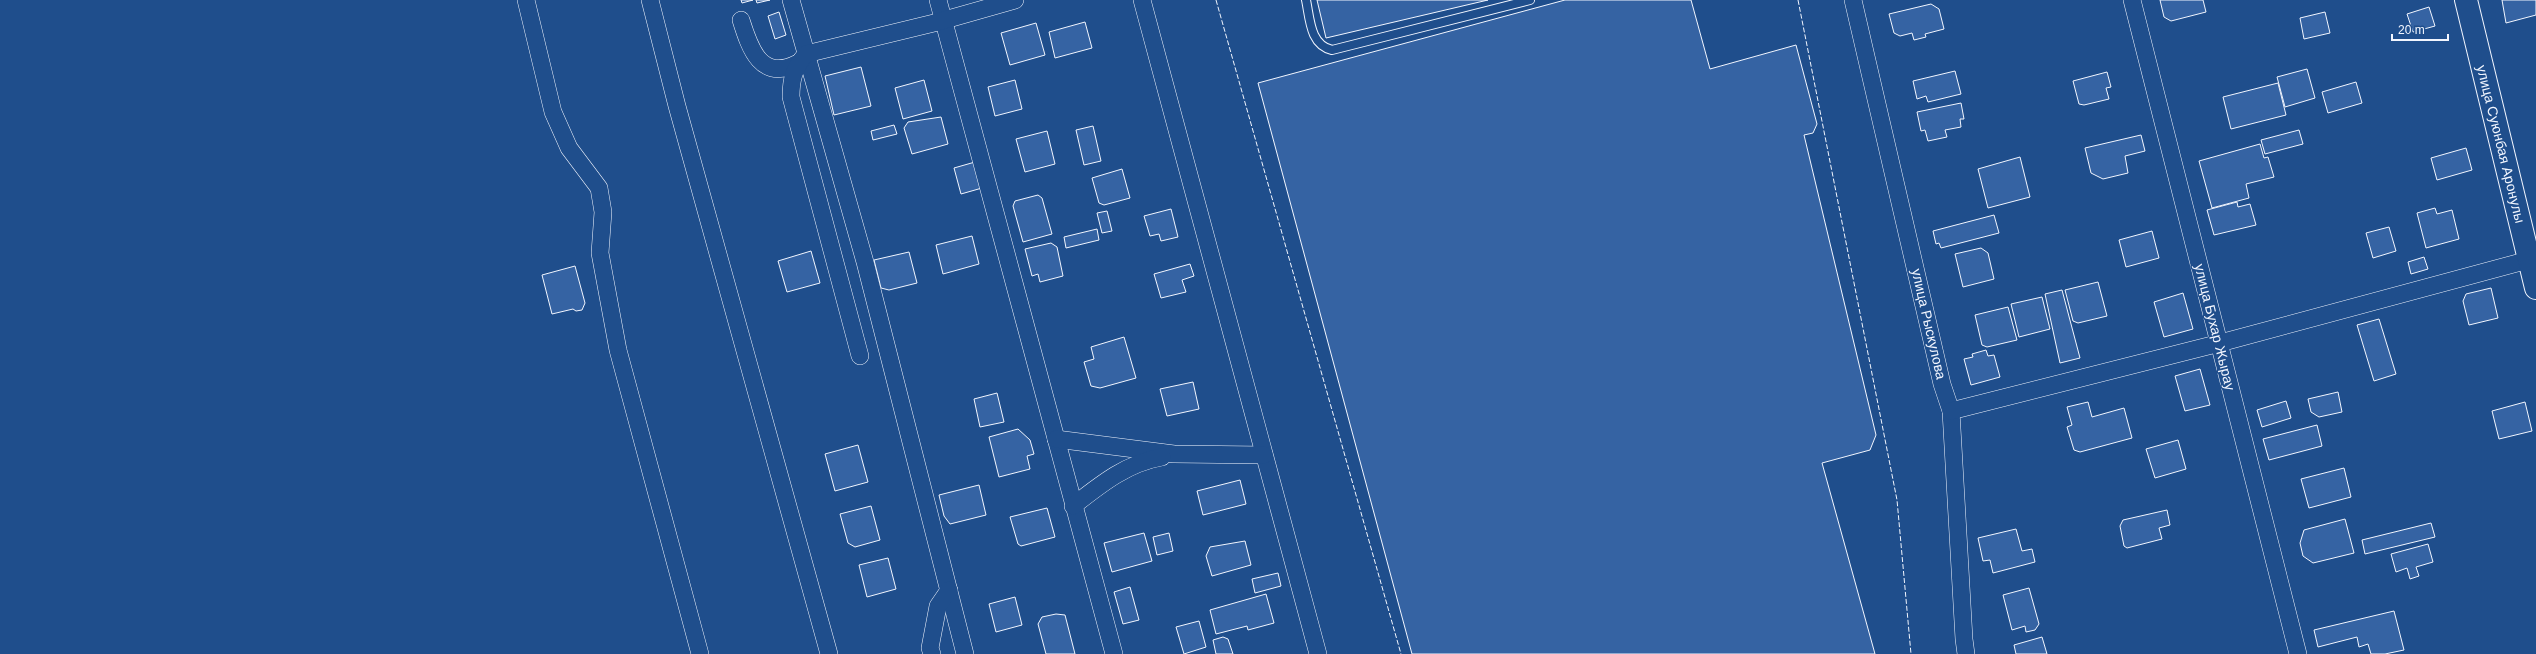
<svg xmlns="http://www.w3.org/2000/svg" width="2536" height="654" font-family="Arial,sans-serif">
	<rect width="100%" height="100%" fill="#1f4e8c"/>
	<g fill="#3563a3" stroke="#f2f6ff">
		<polygon points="741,0 753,0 742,3"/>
		<polygon points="756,0 770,0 757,3"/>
		<polygon points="1317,0 1488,0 1326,38"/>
		<polygon points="1565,0 1691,0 1710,69 1796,45 1817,124 1813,133 1804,135 1876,435 1870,450 1822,463 1875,654 1412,654 1258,83"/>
		<polygon points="2160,0 2203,0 2206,12 2171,21 2164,17"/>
		<polygon points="2502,0 2536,0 2536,15 2506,23"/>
		<polygon points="1931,4 1939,9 1944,29 1925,34 1926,37 1914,40 1912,33 1900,36 1894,33 1889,14"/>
		<polygon points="2429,7 2435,26 2413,32 2407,14"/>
		<polygon points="779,12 786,35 775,39 768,16"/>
		<polygon points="2325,12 2330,33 2304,39 2300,18"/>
		<polygon points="1085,22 1092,48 1055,58 1049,32"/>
		<polygon points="1036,23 1045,55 1010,65 1001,33"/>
		<polygon points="861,67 871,106 834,115 825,76"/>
		<polygon points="2307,69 2315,98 2285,107 2277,77"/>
		<polygon points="1955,71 1961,94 1928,102 1926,96 1917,99 1913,81"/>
		<polygon points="2107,72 2111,87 2106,88 2109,99 2084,105 2079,104 2073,81"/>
		<polygon points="924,80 932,111 903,119 895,88"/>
		<polygon points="1015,80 1022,109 995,116 988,87"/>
		<polygon points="2356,82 2362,103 2328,113 2322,92"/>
		<polygon points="2278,83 2286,115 2231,129 2223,97"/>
		<polygon points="1961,103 1964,119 1960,119 1961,127 1945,130 1947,137 1928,141 1925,130 1921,131 1917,112"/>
		<polygon points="941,117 948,144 912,154 904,128 908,122"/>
		<polygon points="894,125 897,134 873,140 871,131"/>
		<polygon points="1093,126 1101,161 1084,165 1076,130"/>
		<polygon points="2299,130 2303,144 2265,154 2261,140"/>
		<polygon points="1047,131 1055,164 1025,172 1016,139"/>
		<polygon points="2141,135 2145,151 2125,156 2128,173 2103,179 2091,173 2085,148"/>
		<polygon points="2260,144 2264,158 2268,157 2274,177 2246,184 2249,198 2212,208 2199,161"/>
		<polygon points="2466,148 2472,170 2437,180 2431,158"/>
		<polygon points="2020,157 2030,197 1988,208 1978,169"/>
		<polygon points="975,162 982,188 961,194 954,168"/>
		<polygon points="1122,169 1130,198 1104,205 1099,203 1092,178"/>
		<polygon points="1038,195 1042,198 1052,234 1023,242 1013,206 1015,201"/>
		<polygon points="2237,202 2238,207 2250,204 2256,225 2214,235 2207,210"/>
		<polygon points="2435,208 2437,214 2452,210 2459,239 2426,248 2417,213"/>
		<polygon points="1171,209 1178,237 1161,241 1159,234 1150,236 1144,216"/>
		<polygon points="1107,211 1112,231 1102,233 1097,213"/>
		<polygon points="1994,215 1999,233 1941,248 1939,243 1936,244 1933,231"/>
		<polygon points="2389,227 2396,251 2373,258 2366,233"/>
		<polygon points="1097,229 1099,240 1066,248 1064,237"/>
		<polygon points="2152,231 2159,258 2126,267 2119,240"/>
		<polygon points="972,236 979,264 943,274 936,245"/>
		<polygon points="1051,243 1057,247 1063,276 1040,282 1038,274 1032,276 1025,249"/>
		<polygon points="1981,248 1988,253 1994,279 1963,287 1955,254"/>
		<polygon points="811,251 820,283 787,292 778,261"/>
		<polygon points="909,252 917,283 889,290 881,288 874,260"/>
		<polygon points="2424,257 2428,269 2411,274 2408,262"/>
		<polygon points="1190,264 1194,276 1182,280 1186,292 1161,298 1154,274"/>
		<polygon points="575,266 585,303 582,310 576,311 573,309 552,314 542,275"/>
		<polygon points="2098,282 2107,316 2078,323 2073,321 2065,290"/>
		<polygon points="2491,288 2498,318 2469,325 2463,301 2466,294"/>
		<polygon points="2062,290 2080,358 2060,363 2045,294"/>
		<polygon points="2183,293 2193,329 2164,337 2154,302"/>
		<polygon points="2042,297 2050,329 2019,337 2011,304"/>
		<polygon points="2008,307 2017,340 1987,347 1982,345 1975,315"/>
		<polygon points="2379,319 2396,374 2374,381 2357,325"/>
		<polygon points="1124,337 1136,378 1100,388 1091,386 1084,362 1094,359 1091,347"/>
		<polygon points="1986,350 1988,356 1994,355 2000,377 1971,385 1964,359 1973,357 1972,354"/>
		<polygon points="2200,369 2210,405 2185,411 2175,376"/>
		<polygon points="1193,382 1199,409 1167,416 1160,389"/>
		<polygon points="2338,392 2342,412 2319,417 2311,412 2308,399"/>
		<polygon points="997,393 1004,422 980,427 974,399"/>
		<polygon points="2286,401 2291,418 2262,427 2257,410"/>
		<polygon points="2088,402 2092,417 2124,408 2132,438 2080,452 2074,450 2067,427 2072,425 2067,407"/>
		<polygon points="2525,402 2532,431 2499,439 2492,411"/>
		<polygon points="2317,425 2322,446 2269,460 2263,439"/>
		<polygon points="1018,429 1030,440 1034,454 1027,456 1030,469 999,477 989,437"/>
		<polygon points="2178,440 2186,469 2155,478 2146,449"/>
		<polygon points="858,445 868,482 835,491 825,454"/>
		<polygon points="2344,468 2351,497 2309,508 2301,479"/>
		<polygon points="1240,480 1246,504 1203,515 1197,491"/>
		<polygon points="979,485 986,515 950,524 944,516 939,495"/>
		<polygon points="871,506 880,540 855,547 848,543 840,514"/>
		<polygon points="1047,508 1055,537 1021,546 1018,544 1010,517"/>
		<polygon points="2167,510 2170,525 2159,528 2162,539 2127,548 2124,546 2120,526 2123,520"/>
		<polygon points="2345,519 2354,553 2313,563 2303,556 2300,543 2304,530"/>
		<polygon points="2431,523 2435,537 2365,554 2362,540"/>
		<polygon points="2016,529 2022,551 2032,549 2035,562 1993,573 1990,560 1983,561 1978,538"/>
		<polygon points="1144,533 1152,561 1112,572 1104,543"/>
		<polygon points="1169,533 1173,551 1157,555 1153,537"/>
		<polygon points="1245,541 1251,565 1212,576 1206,556 1210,547"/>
		<polygon points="2428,544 2433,562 2416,567 2419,576 2410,579 2407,568 2396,572 2391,554"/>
		<polygon points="888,558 896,589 867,597 859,565"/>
		<polygon points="1278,573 1281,586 1255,593 1252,579"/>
		<polygon points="1130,587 1139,620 1123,624 1114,592"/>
		<polygon points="2029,588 2039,624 2035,630 2026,632 2025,626 2012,630 2003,595"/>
		<polygon points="1266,594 1274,623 1248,630 1247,626 1216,634 1210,610"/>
		<polygon points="1015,597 1022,625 996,632 989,604"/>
		<polygon points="2394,611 2404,650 2385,654 2371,654 2368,644 2359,647 2357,637 2318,647 2314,630"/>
		<polygon points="1056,614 1065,615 1075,654 1046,654 1038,624 1042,617"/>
		<polygon points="1199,621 1206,647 1184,654 1176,627"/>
		<polygon points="1223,637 1228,639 1233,654 1216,654 1213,640"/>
		<polygon points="2042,637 2047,654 2016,654 2014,645"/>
	</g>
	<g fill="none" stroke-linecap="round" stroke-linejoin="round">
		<defs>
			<path id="lane" d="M1306 0C1310 19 1310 45 1332 50L1530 0"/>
			<g id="street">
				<polyline points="526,0 553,112 569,148 599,188 603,212 600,253 618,350 700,654"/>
				<polyline points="650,0 677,106 829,654"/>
				<polyline points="791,0 865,262 965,654"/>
				<polyline points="938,0 1114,654"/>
				<polyline points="1142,0 1318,654"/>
				<polyline points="1853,0 1942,384 1951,411 1964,639 1966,654"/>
				<polyline points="2132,0 2298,654"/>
				<path d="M741 20C750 49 761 82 798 63"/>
				<path d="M860 356 791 97C791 79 794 68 806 54L934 23 1015 0"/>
				<polyline points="1951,411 2220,343 2536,258"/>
				<polyline points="1056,439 1174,454 1264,455"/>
				<path d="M1073 506C1101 484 1127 463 1162 457"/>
				<polyline points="932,654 930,648 938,606 949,590"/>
			</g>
			<polyline id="secondary" points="2466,0 2536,288"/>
		</defs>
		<use href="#lane" stroke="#f2f6ff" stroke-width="10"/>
		<use href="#street" stroke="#f2f6ff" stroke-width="18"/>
		<use href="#secondary" stroke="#f2f6ff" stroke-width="24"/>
		<use href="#lane" stroke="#1f4e8c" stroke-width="8"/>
		<use href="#street" stroke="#1f4e8c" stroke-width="17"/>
		<use href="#secondary" stroke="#1f4e8c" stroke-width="22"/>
		<g stroke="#f2f6ff" stroke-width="1" stroke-dasharray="5 2" stroke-linecap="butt">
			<polyline points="1216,0 1401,654"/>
			<polyline points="1798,0 1897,500 1911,654"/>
		</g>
	</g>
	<g text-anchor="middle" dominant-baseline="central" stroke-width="3" stroke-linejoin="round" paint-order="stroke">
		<g font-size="14" fill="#f2f6ff" stroke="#1f4e8c">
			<text transform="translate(2501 144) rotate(76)">улица Суюнбая Аронулы</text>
			<text transform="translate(1929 324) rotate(77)">улица Рыскулова</text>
			<text transform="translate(2215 327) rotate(76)">улица Бухар Жырау</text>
		</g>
	</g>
	<path d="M2392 34v6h56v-6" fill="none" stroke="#f2f6ff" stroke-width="2"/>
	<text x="2398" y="34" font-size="12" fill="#f2f6ff" stroke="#1f4e8c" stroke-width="3" paint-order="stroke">20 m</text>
</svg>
